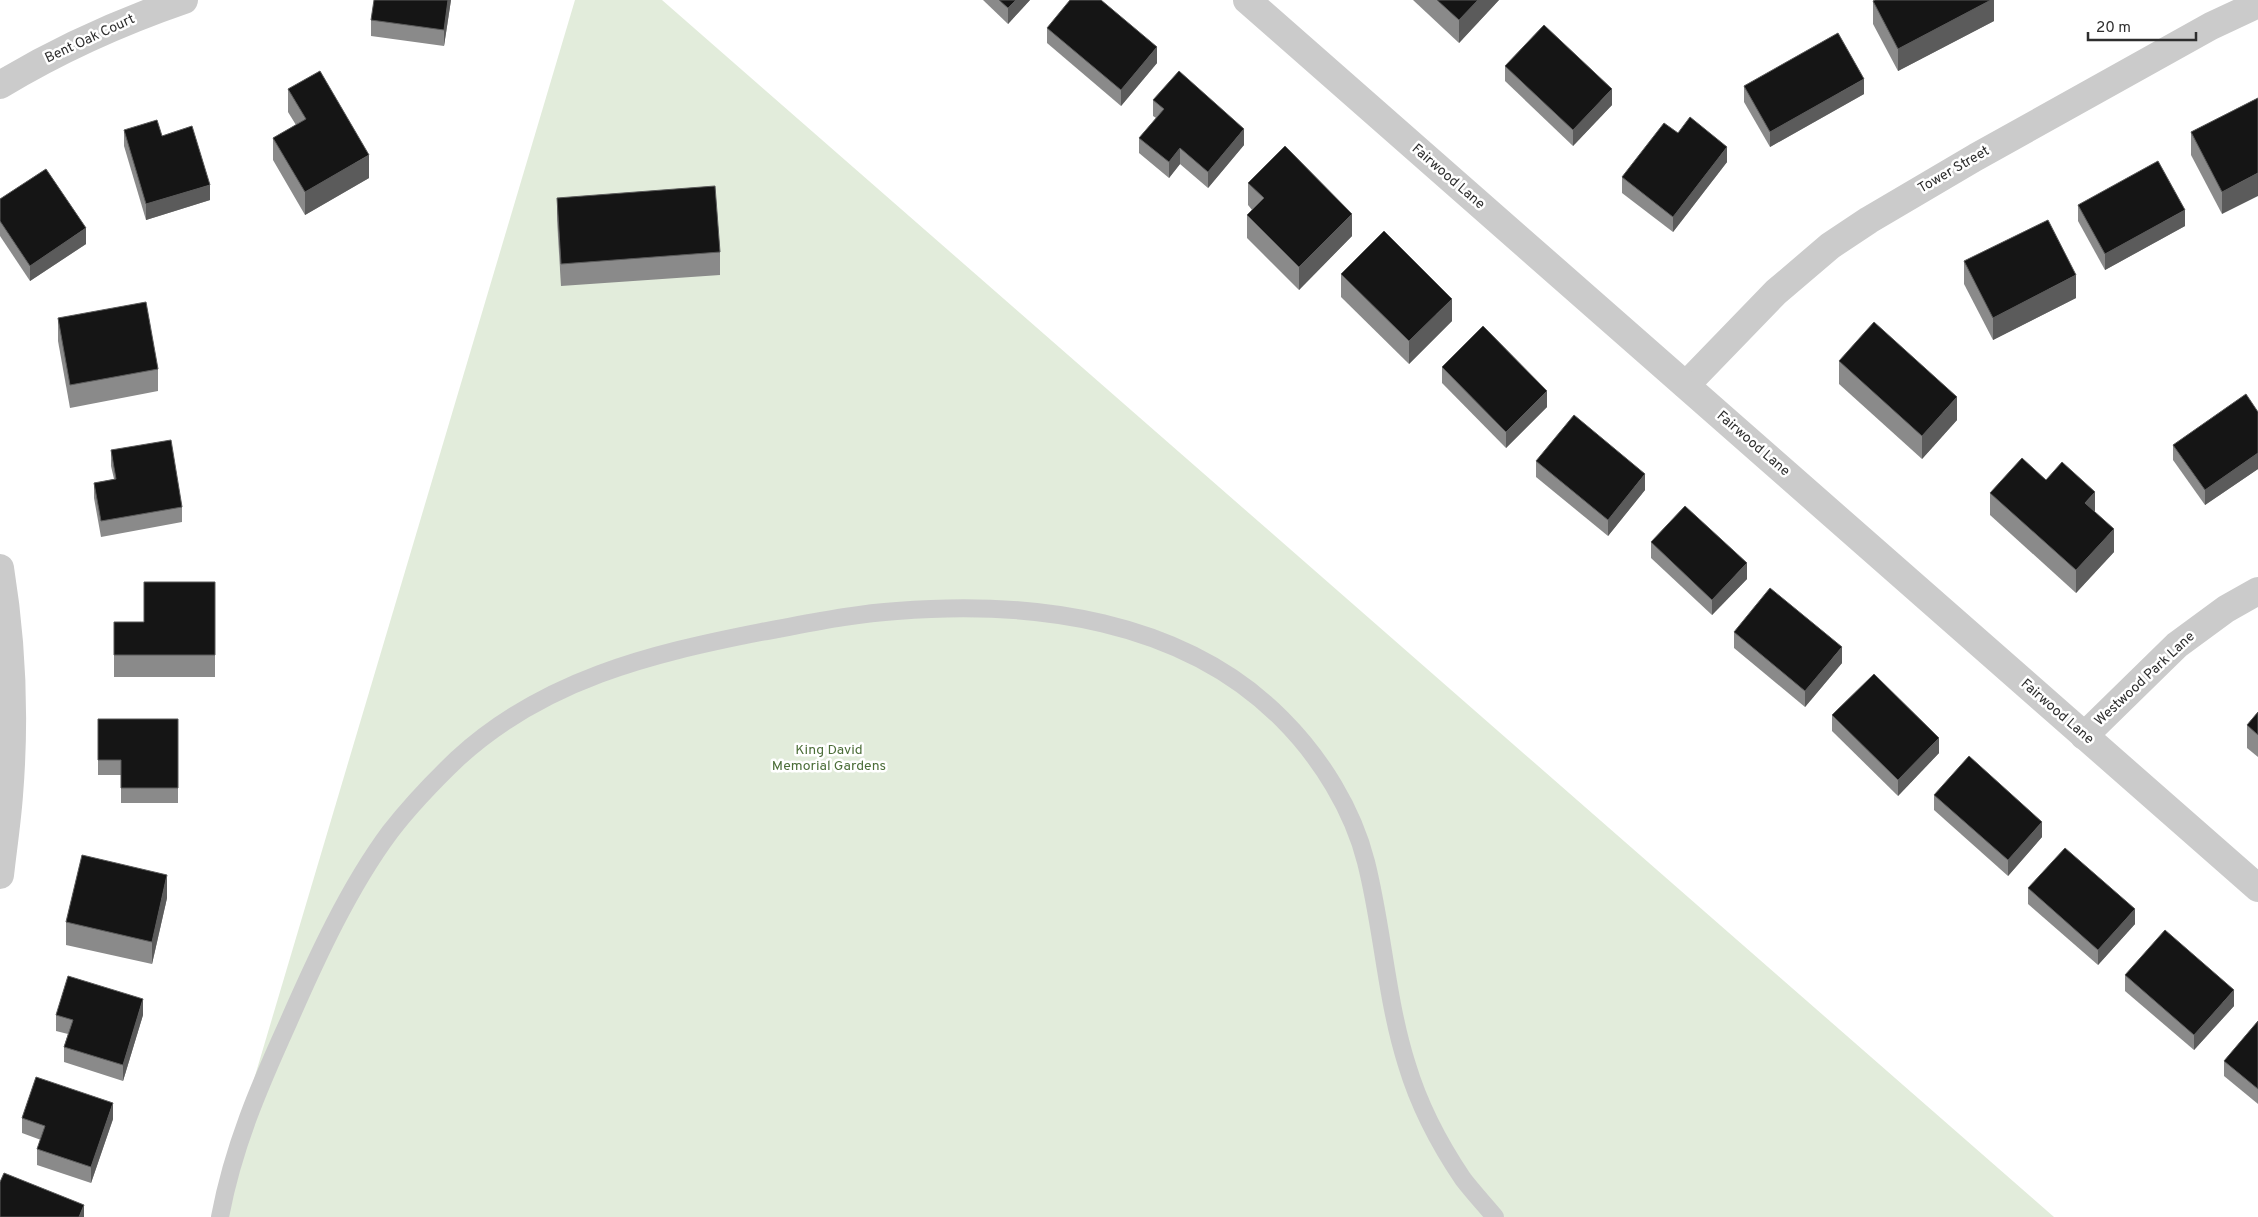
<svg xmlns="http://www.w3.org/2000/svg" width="2258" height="1217" font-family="Overpass,sans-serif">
	<rect width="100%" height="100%" fill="#fff"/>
	<polygon fill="#e2ecdb" points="575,0 662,0 2054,1217 213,1217"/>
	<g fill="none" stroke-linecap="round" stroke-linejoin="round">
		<path stroke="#cbcbcb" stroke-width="18" d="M220 1217C233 1147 259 1087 288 1023 316 959 349 887 390 832 410 806 433 782 457 759 543 680 649 654 761 632 806 624 851 614 897 611 1032 600 1183 619 1282 719 1321 758 1353 810 1366 862 1383 929 1386 999 1407 1065 1419 1105 1440 1145 1463 1179 1473 1192 1485 1205 1495 1217"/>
		<g stroke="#cbcbcb" stroke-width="28">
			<path d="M0 85C58 50 120 22 184 0"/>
			<polyline points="1686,385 1776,292 1830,246 1869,220 1976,157 2211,26 2258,4"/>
			<path d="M0 568C12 642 15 721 9 795 7 822 3 848 0 875"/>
			<polyline points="2084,736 2177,645 2226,609 2258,591"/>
		</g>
		<polyline stroke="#cbcbcb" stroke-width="28" points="1247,0 2258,888"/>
	</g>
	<g fill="#8a8a8a">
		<polygon points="451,0 444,46 371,36 371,20"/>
		<polygon points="983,0 1030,0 1008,24"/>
		<polygon points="1413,0 1499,0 1459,43"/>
		<polygon points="1994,0 1994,21 1898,71 1873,24 1873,1"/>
		<polygon points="1047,28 1157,63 1121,106 1047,43"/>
		<polygon points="1505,66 1612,105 1573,146 1505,81"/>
		<polygon points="1744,86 1864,94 1770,147 1744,102"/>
		<polygon points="288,89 369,178 305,215 273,160 273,138 296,125 288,112"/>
		<polygon points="2258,98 2222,214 2191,155 2191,132"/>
		<polygon points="1153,100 1244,145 1208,188 1180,164 1169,178 1139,153 1139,138 1156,118 1153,116"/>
		<polygon points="124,130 162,136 210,200 146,220 124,146"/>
		<polygon points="1678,133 1727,162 1673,232 1622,193 1622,177"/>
		<polygon points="1248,183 1352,236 1299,290 1247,238 1247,215 1252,210 1248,205"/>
		<polygon points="557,198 720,252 720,275 561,286 557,220"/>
		<polygon points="0,199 86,244 30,281 0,236"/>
		<polygon points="2078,205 2185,226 2105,270 2078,221"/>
		<polygon points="1964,261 2076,298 1993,340 1964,284"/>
		<polygon points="1341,274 1452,321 1409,364 1341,297"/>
		<polygon points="58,318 158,369 158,391 70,408 58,341"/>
		<polygon points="1839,361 1957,420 1922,459 1839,384"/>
		<polygon points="1442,367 1547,407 1506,448 1442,383"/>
		<polygon points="2258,412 2258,469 2205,505 2173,460 2173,445"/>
		<polygon points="111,450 182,507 182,522 101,537 94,498 94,483 114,479 111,466"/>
		<polygon points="1536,461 1645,490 1608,536 1536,477"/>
		<polygon points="2046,480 2095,512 2114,552 2076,593 1990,515 1990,493"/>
		<polygon points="1651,542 1747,579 1712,615 1651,558"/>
		<polygon points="215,582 215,677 114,677 114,622 144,622"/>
		<polygon points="1734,632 1842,663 1805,707 1734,648"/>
		<polygon points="2258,712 2258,757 2247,748 2247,725"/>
		<polygon points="1832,715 1939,753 1898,796 1832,731"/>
		<polygon points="98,719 178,719 178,803 121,803 121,775 98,775"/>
		<polygon points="1934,795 2042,837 2008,876 1934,810"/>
		<polygon points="2028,888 2135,924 2098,965 2028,904"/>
		<polygon points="167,898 152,964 66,945 66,922"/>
		<polygon points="2125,975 2234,1006 2194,1050 2125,991"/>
		<polygon points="56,1015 143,1015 123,1081 64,1062 64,1047 68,1034 56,1031"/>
		<polygon points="2258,1021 2258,1104 2224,1076 2224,1061"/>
		<polygon points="22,1118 113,1119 91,1183 37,1165 37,1149 41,1140 22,1133"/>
	</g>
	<g fill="#5b5b5b">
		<polygon points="448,0 451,0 444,46 444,30"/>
		<polygon points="1016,0 1030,0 1008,24 1008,8"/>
		<polygon points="1478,0 1499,0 1459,43 1459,20"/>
		<polygon points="1991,0 1994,0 1994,21 1898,71 1898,49"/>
		<polygon points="1157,47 1157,63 1121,106 1121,90"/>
		<polygon points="1864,79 1864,94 1770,147 1770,132"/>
		<polygon points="1612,89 1612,105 1573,146 1573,130"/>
		<polygon points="1244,129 1244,145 1208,188 1208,172"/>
		<polygon points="1727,147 1727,162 1673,232 1673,217"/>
		<polygon points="1180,148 1180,164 1169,178 1169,162"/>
		<polygon points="369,155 369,178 305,215 305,192"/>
		<polygon points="2258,173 2258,196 2222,214 2222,192"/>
		<polygon points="210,185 210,200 146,220 146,204"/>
		<polygon points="2185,210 2185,226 2105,270 2105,254"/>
		<polygon points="1352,214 1352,236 1299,290 1299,267"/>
		<polygon points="86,228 86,244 30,281 30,266"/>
		<polygon points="2076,275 2076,298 1993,340 1993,318"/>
		<polygon points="1452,299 1452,321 1409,364 1409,341"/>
		<polygon points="1547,391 1547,407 1506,448 1506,432"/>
		<polygon points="1957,397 1957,420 1922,459 1922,436"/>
		<polygon points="2258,453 2258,469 2205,505 2205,490"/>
		<polygon points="1645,474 1645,490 1608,536 1608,520"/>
		<polygon points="2095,492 2095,515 2085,503"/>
		<polygon points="2114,529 2114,552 2076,593 2076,570"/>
		<polygon points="1747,563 1747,579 1712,615 1712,600"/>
		<polygon points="1842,647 1842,663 1805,707 1805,691"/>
		<polygon points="1939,738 1939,753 1898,796 1898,780"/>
		<polygon points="2042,822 2042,837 2008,876 2008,860"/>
		<polygon points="167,875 167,898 152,964 152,942"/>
		<polygon points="2135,909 2135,924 2098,965 2098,950"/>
		<polygon points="2234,990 2234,1006 2194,1050 2194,1035"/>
		<polygon points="143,999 143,1015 123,1081 123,1065"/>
		<polygon points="113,1103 113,1119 91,1183 91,1167"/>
		<polygon points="84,1205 84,1217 79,1217"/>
	</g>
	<g fill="#151515" stroke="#5b5b5b">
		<polygon points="374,0 448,0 444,30 371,20"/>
		<polygon points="999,0 1016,0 1008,8"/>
		<polygon points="1070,0 1101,0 1157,47 1121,90 1047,28"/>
		<polygon points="1437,0 1478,0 1459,20"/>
		<polygon points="1875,0 1991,0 1898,49 1873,1"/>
		<polygon points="1544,25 1612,89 1573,130 1505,66"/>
		<polygon points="1838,33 1864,79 1770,132 1744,86"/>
		<polygon points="320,71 369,155 305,192 273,138 306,119 288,89"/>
		<polygon points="1179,71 1244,129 1208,172 1180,148 1169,162 1139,138 1164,109 1153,100"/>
		<polygon points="2258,98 2258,173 2222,192 2191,132"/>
		<polygon points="1690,117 1727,147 1673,217 1622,177 1664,123 1678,133"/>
		<polygon points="157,120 162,136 192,126 210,185 146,204 124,130"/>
		<polygon points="1285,146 1352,214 1299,267 1247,215 1264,198 1248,183"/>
		<polygon points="2158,161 2185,210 2105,254 2078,205"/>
		<polygon points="46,169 86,228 30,266 0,221 0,199"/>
		<polygon points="715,186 720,252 561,264 557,198"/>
		<polygon points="2048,220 2076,275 1993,318 1964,261"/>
		<polygon points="1384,231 1452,299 1409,341 1341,274"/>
		<polygon points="146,302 158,369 70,385 58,318"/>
		<polygon points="1874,322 1957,397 1922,436 1839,361"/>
		<polygon points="1483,326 1547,391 1506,432 1442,367"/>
		<polygon points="2246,394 2258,412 2258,453 2205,490 2173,445"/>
		<polygon points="1574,415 1645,474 1608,520 1536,461"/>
		<polygon points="171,440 182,507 101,521 94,483 116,479 111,450"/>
		<polygon points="2022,458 2046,480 2062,462 2095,492 2085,503 2114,529 2076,570 1990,493"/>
		<polygon points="1685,506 1747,563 1712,600 1651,542"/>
		<polygon points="144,582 215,582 215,655 114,655 114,622 144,622"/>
		<polygon points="1770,588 1842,647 1805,691 1734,632"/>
		<polygon points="1874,674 1939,738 1898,780 1832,715"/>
		<polygon points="2258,712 2258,735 2247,725"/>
		<polygon points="98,719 178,719 178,788 121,788 121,760 98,760"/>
		<polygon points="1969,756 2042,822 2008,860 1934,795"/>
		<polygon points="2065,848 2135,909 2098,950 2028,888"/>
		<polygon points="82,855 167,875 152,942 66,922"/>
		<polygon points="2165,930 2234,990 2194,1035 2125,975"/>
		<polygon points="68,976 143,999 123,1065 64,1047 73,1020 56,1015"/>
		<polygon points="2258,1021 2258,1089 2224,1061"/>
		<polygon points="36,1077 113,1103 91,1167 37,1149 45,1126 22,1118"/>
		<polygon points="4,1173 84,1205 79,1217 0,1217 0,1182"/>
	</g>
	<g text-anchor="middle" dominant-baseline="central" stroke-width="5" stroke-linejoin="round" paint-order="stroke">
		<g font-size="14" fill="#2e2e2e" stroke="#fff">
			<text transform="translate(90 39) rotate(-25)">Bent Oak Court</text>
			<text transform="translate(1954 170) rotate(-30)">Tower Street</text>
			<text transform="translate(1448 177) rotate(41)">Fairwood Lane</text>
			<text transform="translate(1753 444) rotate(41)">Fairwood Lane</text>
			<text transform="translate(2145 679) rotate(-43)">Westwood Park Lane</text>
			<text transform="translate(2057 712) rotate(41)">Fairwood Lane</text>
		</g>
		<g font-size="14" fill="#4b6d38" stroke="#fff">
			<text x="829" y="750">King David<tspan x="829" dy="16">Memorial Gardens</tspan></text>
		</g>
	</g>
	<path d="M2088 32v8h108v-8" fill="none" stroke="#2e2e2e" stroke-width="2.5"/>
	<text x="2096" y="32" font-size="15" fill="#2e2e2e" stroke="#ffffff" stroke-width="4" paint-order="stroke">20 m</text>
</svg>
